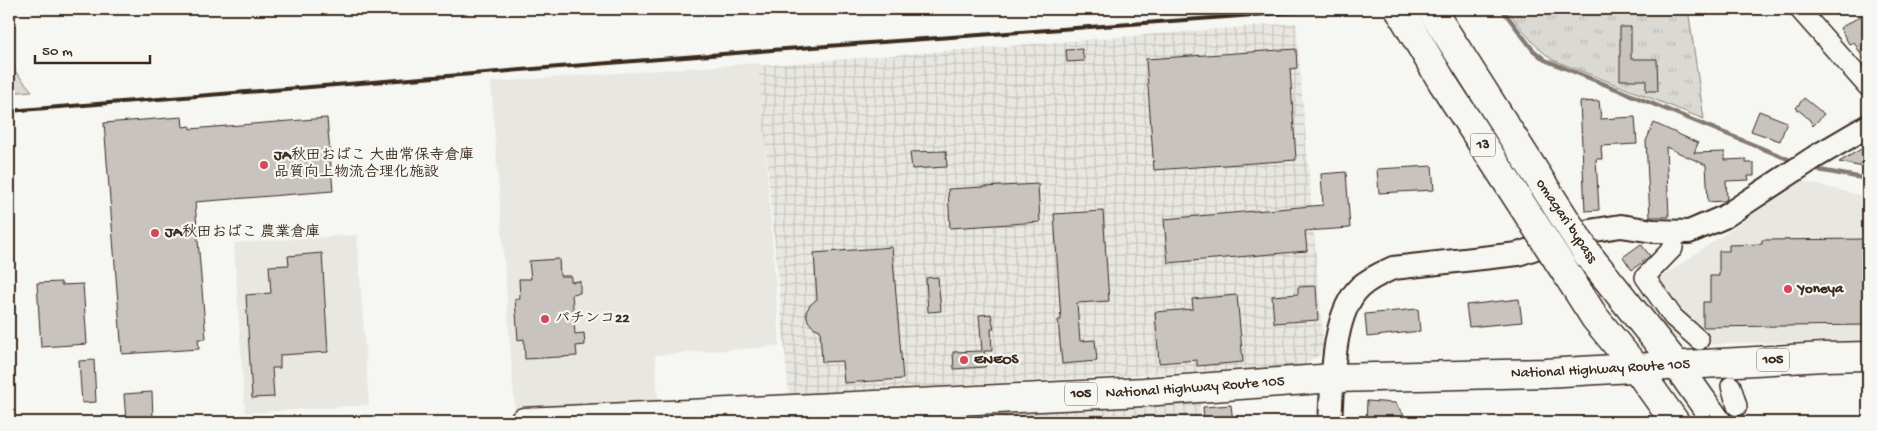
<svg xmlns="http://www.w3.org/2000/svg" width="1877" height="431" font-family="'Gochi Hand','Klee One',sans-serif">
	<defs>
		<pattern id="industrial-grid" width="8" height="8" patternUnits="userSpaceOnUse" patternTransform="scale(1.25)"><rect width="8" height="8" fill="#e8e7e2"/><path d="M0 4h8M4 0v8" fill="none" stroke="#c8c6c1"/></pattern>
		<pattern id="grass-tufts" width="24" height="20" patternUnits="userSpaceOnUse" patternTransform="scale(1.25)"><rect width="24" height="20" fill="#dad9d3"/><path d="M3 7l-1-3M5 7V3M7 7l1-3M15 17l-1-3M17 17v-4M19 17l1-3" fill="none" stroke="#bcbab5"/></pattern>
	</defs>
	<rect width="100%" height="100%" fill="#f6f6f2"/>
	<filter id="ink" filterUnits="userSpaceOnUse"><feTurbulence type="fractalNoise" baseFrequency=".02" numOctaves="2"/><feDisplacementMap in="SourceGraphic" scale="10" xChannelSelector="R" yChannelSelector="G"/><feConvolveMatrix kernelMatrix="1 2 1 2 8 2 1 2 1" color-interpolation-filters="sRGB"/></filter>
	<g filter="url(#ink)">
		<g fill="#e8e7e2">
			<polygon points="759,63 780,346 655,355 658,401 515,411 491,82"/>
			<polygon points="1802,181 1868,197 1868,340 1691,345 1666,333 1637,294"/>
			<polygon points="357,235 369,405 245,413 234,243"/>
			<polygon points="915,412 916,422 772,422"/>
		</g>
		<g fill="url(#industrial-grid)">
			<polygon points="1296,23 1324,352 1302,366 789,394 758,66"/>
			<polygon points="1199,394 1201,422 928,422 927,412"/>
		</g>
		<g fill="url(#grass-tufts)" stroke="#8a8278">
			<path d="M1507 9H1688L1704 119 1553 60C1533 46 1521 28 1507 9Z"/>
			<polygon points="9,64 32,91 9,93"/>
		</g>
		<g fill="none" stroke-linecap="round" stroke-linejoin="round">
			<g stroke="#857a71" stroke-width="4.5">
				<polyline points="1502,9 1533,50 1545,60 1788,159"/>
				<polyline points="1819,170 1868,179"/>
			</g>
		</g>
		<g fill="#c8c3be" stroke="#3b2a1e">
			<polygon points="1868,12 1868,67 1854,42 1849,44 1840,28"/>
			<polygon points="1620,27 1631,27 1631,59 1657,59 1658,91 1646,91 1646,80 1620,80"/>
			<polygon points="1082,49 1084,61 1067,62 1066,50"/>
			<polygon points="1296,49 1297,68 1290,69 1296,160 1154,170 1146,59"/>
			<polygon points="1804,98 1824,114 1813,126 1809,119 1796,108"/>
			<polygon points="1599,101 1601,119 1635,117 1637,144 1601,146 1602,159 1596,159 1599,210 1585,211 1580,102"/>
			<polygon points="1759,111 1787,122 1780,141 1751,131"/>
			<polygon points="182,117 183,127 190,126 190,129 327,118 333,191 195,202 206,339 198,339 199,349 122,354 104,123"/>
			<polygon points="1654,123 1698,143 1694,153 1725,152 1725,160 1746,159 1746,163 1754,163 1754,176 1748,176 1749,180 1726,181 1727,199 1724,201 1708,202 1706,165 1666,147 1669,217 1650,217 1646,141"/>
			<polygon points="1868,145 1868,168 1839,162"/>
			<polygon points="946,151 947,167 912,169 910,152"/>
			<polygon points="1432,166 1434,190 1379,193 1377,169"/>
			<polygon points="1346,172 1350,228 1305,231 1307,251 1168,263 1164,219 1323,205 1321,174"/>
			<polygon points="1038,184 1040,222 950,228 948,189"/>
			<polygon points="1103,211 1109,301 1077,303 1080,341 1095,340 1097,361 1062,364 1058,320 1061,320 1054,214"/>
			<polygon points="1868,239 1868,275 1866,275 1867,325 1703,327 1703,302 1710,302 1710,276 1719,276 1719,251 1729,251 1729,245 1762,244 1762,240"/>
			<polygon points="1641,244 1650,256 1632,270 1623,257"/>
			<polygon points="892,247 903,379 844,383 842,361 822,362 820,330 813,327 808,321 806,312 810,305 817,299 814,253"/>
			<polygon points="322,253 328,352 280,355 280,368 272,368 274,397 252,398 246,295 271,293 269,266 289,265 288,256"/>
			<polygon points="559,259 560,276 571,276 571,282 580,281 580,293 572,294 575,334 584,333 585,345 576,346 577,356 525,359 524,339 518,340 515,299 520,299 519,279 531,279 529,261"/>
			<polygon points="938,277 941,311 928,312 926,278"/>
			<polygon points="61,282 61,285 83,284 87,344 41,347 37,283"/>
			<polygon points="1316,286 1318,320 1274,323 1272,296 1298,294 1298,287"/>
			<polygon points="1237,295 1243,362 1197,366 1197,360 1159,363 1155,312 1193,309 1192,299"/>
			<polygon points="1519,299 1522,322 1469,327 1466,305"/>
			<polygon points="1418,309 1420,331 1367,337 1365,314"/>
			<polygon points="991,314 994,329 991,329 992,351 984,351 985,367 954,369 953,352 982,351 979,315"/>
			<polygon points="94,360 96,402 82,403 79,361"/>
			<polygon points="152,392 153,420 126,421 124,394"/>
			<polygon points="1367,401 1395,403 1409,422 1366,422"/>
			<polygon points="1231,405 1233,422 1204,422 1203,407"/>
		</g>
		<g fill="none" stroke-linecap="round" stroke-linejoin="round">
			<defs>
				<g id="minor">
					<polyline points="1799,9 1868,87"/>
					<polyline points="1674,232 1673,248 1645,277 1673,317 1699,340"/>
					<polyline points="1731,386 1737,406"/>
					<polyline points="917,402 919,422"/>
				</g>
				<path id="tertiary" d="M1330 422C1333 383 1331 315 1360 287 1370 278 1382 273 1393 268L1518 254 1583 232 1621 226 1653 231 1689 232 1724 217 1815 157 1868 126"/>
				<g id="trunk">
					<polyline points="1588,255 1678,367 1717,422"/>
					<polyline points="1570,279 1595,318 1637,369 1675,422"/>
					<path id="s1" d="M524 422 1144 392 1334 378 1545 373 1824 357 1868 356"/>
				</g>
			</defs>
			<use href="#minor" stroke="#3b2a1e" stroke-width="22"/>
			<use href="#tertiary" stroke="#3b2a1e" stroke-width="26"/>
			<use href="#trunk" stroke="#3b2a1e" stroke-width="31"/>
			<use href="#minor" stroke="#f6f6f2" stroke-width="19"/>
			<use href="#tertiary" stroke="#f6f6f2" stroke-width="22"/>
			<use href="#trunk" stroke="#f6f6f2" stroke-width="28"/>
			<polyline stroke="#3b2a1e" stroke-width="4" points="9,111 772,50 1335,9"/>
			<defs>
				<g id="trunk-bridge">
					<polyline points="1399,9 1443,83 1570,279"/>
					<polyline points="1431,9 1588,255"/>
				</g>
			</defs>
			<use href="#trunk-bridge" stroke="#3b2a1e" stroke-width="31" stroke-linecap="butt"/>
			<use href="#trunk-bridge" stroke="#f6f6f2" stroke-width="28"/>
		</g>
	</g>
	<g fill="#d1495b" stroke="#f6f6f2" stroke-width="2">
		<circle cx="264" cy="165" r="5"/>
		<circle cx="155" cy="233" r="5"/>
		<circle cx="1788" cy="289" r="5"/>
		<circle cx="545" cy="319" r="5"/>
		<circle cx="964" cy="360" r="5"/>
	</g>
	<g text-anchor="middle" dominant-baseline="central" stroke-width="4.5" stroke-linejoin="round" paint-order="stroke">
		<g fill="#f6f6f2" stroke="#73675e" stroke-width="1">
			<rect x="1470.5" y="133.5" width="25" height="23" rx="4"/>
			<rect x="1757" y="348.5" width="32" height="23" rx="4"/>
			<rect x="1065" y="382.5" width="32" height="23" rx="4"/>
		</g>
		<g font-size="14" font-weight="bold" fill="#3b2a1e">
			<text x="1483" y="145">13</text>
			<text x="1773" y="360">105</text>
			<text x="1081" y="394">105</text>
		</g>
		<g font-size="15" font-weight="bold" fill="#3b2a1e" stroke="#f6f6f2" text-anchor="start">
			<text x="274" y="156">JA秋田おばこ 大曲常保寺倉庫<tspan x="274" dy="17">品質向上物流合理化施設</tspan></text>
			<text x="165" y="233">JA秋田おばこ 農業倉庫</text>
			<text x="1798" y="289">Yoneya</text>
			<text x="555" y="319">パチンコ22</text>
			<text x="974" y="360">ENEOS</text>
		</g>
		<g font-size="15" fill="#3b2a1e" stroke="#f6f6f2">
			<text transform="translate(1566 221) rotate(56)">omagari bypass</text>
			<text stroke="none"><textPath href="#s1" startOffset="1078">National Highway Route 105</textPath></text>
			<text stroke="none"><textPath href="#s1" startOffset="672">National Highway Route 105</textPath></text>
		</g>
	</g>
	<rect width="1877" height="431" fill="none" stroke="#f6f6f2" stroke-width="30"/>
	<rect x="15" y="15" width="1847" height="401" fill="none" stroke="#3b2a1e" stroke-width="2" filter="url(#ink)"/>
	<path d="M35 55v8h115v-8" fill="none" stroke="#3b2a1e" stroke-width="2.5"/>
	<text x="42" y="55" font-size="15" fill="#3b2a1e" stroke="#f6f6f2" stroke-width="4" paint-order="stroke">50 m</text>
</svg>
